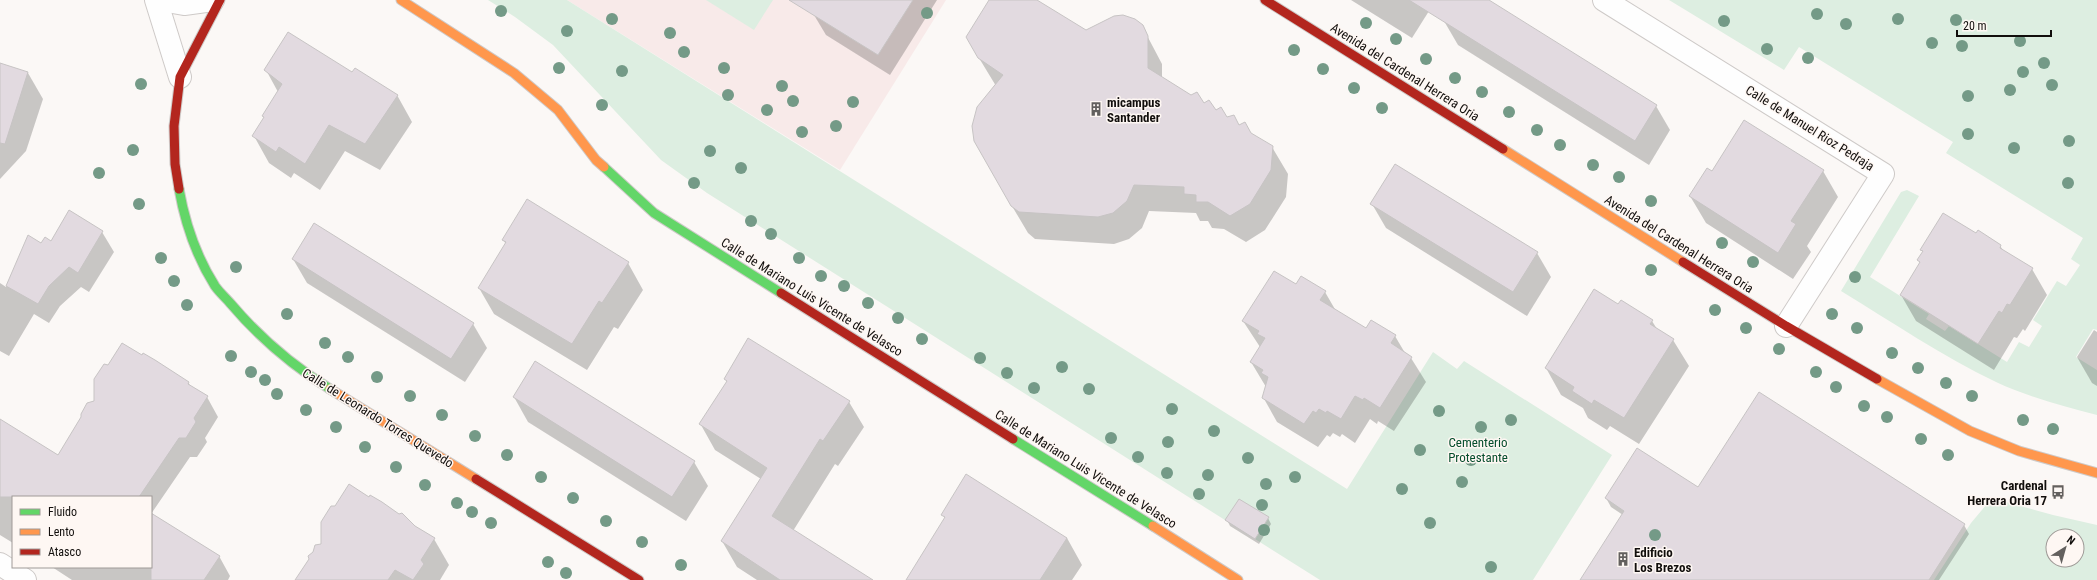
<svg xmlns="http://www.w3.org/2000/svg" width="2097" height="580" font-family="'Roboto Condensed',sans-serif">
	<rect width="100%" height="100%" fill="#fbf8f6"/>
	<polygon fill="#f8eae9" points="567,0 946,0 840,170"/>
	<g fill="#ddeee1" fill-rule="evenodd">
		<polygon points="488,0 567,0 1347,489 1433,352 1457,369 1464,361 1612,455 1533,580 1320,580 707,193 661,160 553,45 515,17"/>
		<polygon points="706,0 773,0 754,30"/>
		<path d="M1669 0H2097V330L2093 329 2076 357 2097 370V415C2063 406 2028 397 1996 382 1942 356 1892 322 1841 291L1901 192 1907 190 1919 196 1870 277 1929 314 1926 319 1945 331 1949 326 2007 362 2019 342 2029 347 2042 326 2033 320 2057 281 2066 286 2080 265 2071 259 2083 238 1946 153 1953 142 1799 47 1784 70Z"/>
		<path d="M1992 498 2053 515 2097 525V580H1934L1971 523ZM2053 536H2077V560H2053Z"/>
	</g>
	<g fill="#0003">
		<polygon points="823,0 937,0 890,75 826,35 814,15"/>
		<polygon points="990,0 1035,0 1086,31 1142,26 1162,64 1162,78 1272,147 1288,174 1286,197 1265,230 1246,242 1224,229 1212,228 1208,221 1200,221 1196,213 1149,211 1142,228 1129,239 1114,244 1035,239 1028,233 1012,206 996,86 979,58"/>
		<polygon points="1351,0 1430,0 1429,11 1412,38"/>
		<polygon points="1457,0 1487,0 1656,106 1670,130 1649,165 1458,45 1444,21"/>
		<polygon points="0,64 28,73 43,99 26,151 0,179"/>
		<polygon points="266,70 353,74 397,95 412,122 380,170 345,151 320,190 294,173 291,178 269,163 254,136 278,92"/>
		<polygon points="1823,171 1838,197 1807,246 1811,252 1793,279 1706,223 1690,196 1712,172"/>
		<polygon points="1372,204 1537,253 1551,277 1527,316 1386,228"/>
		<polygon points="102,232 114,252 89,292 81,287 60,306 49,323 34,314 9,356 0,351 0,283 6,287 28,237 41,245"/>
		<polygon points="1977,235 2000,246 2004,251 2032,269 2047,295 2025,331 2023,329 2017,338 2014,337 1994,370 1916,321 1901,295 1920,263 1919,260 1923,252 1922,250"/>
		<polygon points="503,240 628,263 643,290 618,329 614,327 587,370 494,314 479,288 506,244"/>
		<polygon points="293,259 473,324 487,348 465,382 307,283"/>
		<polygon points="1296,285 1325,292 1336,311 1366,330 1395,336 1405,353 1411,358 1426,382 1394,431 1378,421 1377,424 1370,419 1355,443 1342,434 1340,437 1333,433 1330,437 1327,435 1318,447 1277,422 1263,397 1266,387 1251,362 1260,347 1243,321"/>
		<polygon points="1619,305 1652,321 1657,329 1673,340 1689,366 1639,444 1610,426 1607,430 1588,418 1583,408 1561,395 1546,368"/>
		<polygon points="2094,330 2097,332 2097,386 2092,383 2077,357"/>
		<polygon points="725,379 849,402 864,427 838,466 835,464 793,531 871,580 757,580 737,567 722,541 761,479 715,450 701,425 727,382"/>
		<polygon points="188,382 191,387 207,397 218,417 205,438 207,442 197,457 190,457 151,514 219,556 230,576 228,580 72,580 52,567 151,567 151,497 13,497 13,543 0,535 0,420 58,456"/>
		<polygon points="514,397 694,462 708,486 686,521 528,422"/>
		<polygon points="1698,489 1964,525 1969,534 1939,580 1581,580 1623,515 1611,507 1606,498"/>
		<polygon points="943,515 1067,538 1082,565 1072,580 929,580 945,519"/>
		<polygon points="1268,518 1271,524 1259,544 1230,526 1227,520"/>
		<polygon points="414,526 434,539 449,565 440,580 300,580"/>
	</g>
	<g fill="#e2dae0" stroke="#c7c4c4">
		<polygon points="789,0 913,0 878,55"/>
		<polygon points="989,0 1037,0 1086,30 1114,16 1123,15 1135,19 1143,25 1148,36 1148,68 1191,95 1197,92 1204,103 1209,100 1216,110 1221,107 1227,117 1234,115 1239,125 1245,122 1251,133 1273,146 1271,170 1250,204 1230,216 1208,202 1196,202 1196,195 1184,194 1184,187 1134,185 1127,201 1113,213 1098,217 1019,212 1011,206 974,141 972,126 977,107 1003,75 978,58 966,37"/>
		<polygon points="1409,0 1489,0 1657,105 1635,141"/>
		<polygon points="288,32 352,72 355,68 398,95 365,144 329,125 305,164 279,147 276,152 252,136 264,117 262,116 282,84 264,70"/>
		<polygon points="0,63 28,72 5,144 0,143"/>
		<polygon points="1744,120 1824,170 1791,221 1796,224 1778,253 1689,196 1707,168 1712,171"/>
		<polygon points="1395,164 1538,252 1513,292 1370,204"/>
		<polygon points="527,199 629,262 602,303 599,301 572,344 478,288 506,242 502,240"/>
		<polygon points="69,210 103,231 78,273 69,267 49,286 38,304 6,286 28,235 41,243 45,237 51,241"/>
		<polygon points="1943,213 1976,233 1978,230 2001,245 2000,248 2033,268 2010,305 2007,304 2002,313 1999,311 1978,344 1900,295 1920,262 1917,260 1923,251 1920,250"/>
		<polygon points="314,223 474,323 451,359 292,259"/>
		<polygon points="1274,271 1296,284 1301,276 1326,291 1320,300 1366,328 1371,320 1396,335 1391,343 1412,357 1380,408 1364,398 1363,400 1355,396 1341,419 1327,411 1326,413 1319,409 1316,413 1313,411 1304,424 1262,398 1268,377 1261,373 1263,370 1250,362 1265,338 1257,334 1259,331 1242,321"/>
		<polygon points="1594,289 1618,304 1621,300 1653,320 1650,324 1674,339 1624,418 1594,400 1592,404 1572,391 1574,387 1545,368"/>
		<polygon points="748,338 850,401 823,441 820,439 772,516 873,580 780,580 721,541 767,468 699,424 727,381 724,379"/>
		<polygon points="122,343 142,355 143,353 155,360 189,382 188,384 208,396 194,418 196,422 186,438 179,438 139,497 0,497 0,419 58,455 81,417 81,414 87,403 94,401 94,379 104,364 108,365"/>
		<polygon points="535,361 695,461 672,497 513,397"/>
		<polygon points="1759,392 1965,524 1929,580 1580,580 1624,511 1605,498 1637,448 1698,487"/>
		<polygon points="966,474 1067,538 1040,580 906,580 945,517 941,515"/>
		<polygon points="349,484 369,497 370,495 382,502 399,514 402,513 415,526 435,538 421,560 424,564 413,580 395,570 388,580 295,580 309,559 308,556 313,552 315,545 321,544 321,522 331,506 335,506"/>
		<polygon points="1239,499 1269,517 1255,539 1225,520"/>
		<polygon points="151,513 220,556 204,580 151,580"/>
	</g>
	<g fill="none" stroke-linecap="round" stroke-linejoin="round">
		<defs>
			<g id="street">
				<polyline points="156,0 180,77"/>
				<polyline points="161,0 184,4 213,0"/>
				<polyline points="1604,0 1883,174 1786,326"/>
				<polyline points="0,564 25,580"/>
			</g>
			<g id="fast">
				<polyline points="604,167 654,213 781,293"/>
				<path d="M179 189C185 223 196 256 215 286 219 292 226 298 231 304 259 337 293 366 330 389"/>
				<polyline points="1013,439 1153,526"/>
			</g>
			<g id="slow">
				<polyline points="401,0 514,73 558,110 596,160 604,167"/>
				<polyline points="1503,149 1683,262"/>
				<polyline points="1877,379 1970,431 2019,451 2097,473"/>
				<polyline points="330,389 476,479"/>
				<polyline points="1153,526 1238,580"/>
			</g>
			<g id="jam">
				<polyline points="1265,0 1503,149"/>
				<polyline points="179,189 175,164 174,126 180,77 220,0"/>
				<polyline points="1683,262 1786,326 1877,379"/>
				<polyline points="781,293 1013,439"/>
				<polyline points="476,479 639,580"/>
			</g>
		</defs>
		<use href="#street" stroke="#cecac8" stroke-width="24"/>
		<use href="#fast" stroke="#cecac8" stroke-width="11"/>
		<use href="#slow" stroke="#cecac8" stroke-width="11"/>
		<use href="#jam" stroke="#cecac8" stroke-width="11"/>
		<use href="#street" stroke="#fefefe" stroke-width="22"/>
		<use href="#fast" stroke="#63d668" stroke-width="9"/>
		<use href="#slow" stroke="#ff974d" stroke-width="9"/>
		<use href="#jam" stroke="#b3261e" stroke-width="9"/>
	</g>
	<g fill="#749a87">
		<circle cx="501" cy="11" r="6"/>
		<circle cx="927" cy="13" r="6"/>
		<circle cx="1817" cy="14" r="6"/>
		<circle cx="612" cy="19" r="6"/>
		<circle cx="1898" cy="19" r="6"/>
		<circle cx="1956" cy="20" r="6"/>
		<circle cx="1724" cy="21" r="6"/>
		<circle cx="1366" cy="23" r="6"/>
		<circle cx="1846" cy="24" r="6"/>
		<circle cx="567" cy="31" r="6"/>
		<circle cx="670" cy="33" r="6"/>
		<circle cx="1396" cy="39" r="6"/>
		<circle cx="2020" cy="41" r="6"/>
		<circle cx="1932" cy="43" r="6"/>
		<circle cx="1962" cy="46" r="6"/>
		<circle cx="1767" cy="49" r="6"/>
		<circle cx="1294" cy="50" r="6"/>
		<circle cx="684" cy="52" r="6"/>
		<circle cx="1808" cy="58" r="6"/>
		<circle cx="1426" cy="59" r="6"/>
		<circle cx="2044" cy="63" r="6"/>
		<circle cx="559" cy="68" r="6"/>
		<circle cx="724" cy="68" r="6"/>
		<circle cx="1323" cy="69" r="6"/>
		<circle cx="622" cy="71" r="6"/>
		<circle cx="2023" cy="72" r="6"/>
		<circle cx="1455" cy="78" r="6"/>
		<circle cx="141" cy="84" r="6"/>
		<circle cx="2052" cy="85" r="6"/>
		<circle cx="782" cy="86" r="6"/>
		<circle cx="1354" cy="88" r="6"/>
		<circle cx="2010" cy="90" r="6"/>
		<circle cx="1482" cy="92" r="6"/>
		<circle cx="728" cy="95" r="6"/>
		<circle cx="1968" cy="96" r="6"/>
		<circle cx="793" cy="101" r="6"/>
		<circle cx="853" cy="102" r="6"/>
		<circle cx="602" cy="105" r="6"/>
		<circle cx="1382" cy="108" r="6"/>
		<circle cx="767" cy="110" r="6"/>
		<circle cx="1509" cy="112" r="6"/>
		<circle cx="836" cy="126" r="6"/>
		<circle cx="1537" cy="130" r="6"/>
		<circle cx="802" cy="132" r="6"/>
		<circle cx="1968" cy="134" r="6"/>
		<circle cx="2069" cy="141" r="6"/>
		<circle cx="1560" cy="145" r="6"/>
		<circle cx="2014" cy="148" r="6"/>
		<circle cx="133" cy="150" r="6"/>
		<circle cx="710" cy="151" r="6"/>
		<circle cx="1593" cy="165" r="6"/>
		<circle cx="741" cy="168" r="6"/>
		<circle cx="99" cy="173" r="6"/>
		<circle cx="1619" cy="177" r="6"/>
		<circle cx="694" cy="183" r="6"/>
		<circle cx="2068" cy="183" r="6"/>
		<circle cx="1651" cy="201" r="6"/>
		<circle cx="139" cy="204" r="6"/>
		<circle cx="751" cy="221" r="6"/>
		<circle cx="771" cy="234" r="6"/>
		<circle cx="1722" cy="243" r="6"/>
		<circle cx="161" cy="258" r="6"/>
		<circle cx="799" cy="258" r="6"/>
		<circle cx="1753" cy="262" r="6"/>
		<circle cx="236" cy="267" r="6"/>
		<circle cx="1651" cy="270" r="6"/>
		<circle cx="821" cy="276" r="6"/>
		<circle cx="1855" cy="277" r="6"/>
		<circle cx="174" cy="281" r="6"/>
		<circle cx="844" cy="286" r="6"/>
		<circle cx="868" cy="303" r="6"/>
		<circle cx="187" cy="305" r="6"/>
		<circle cx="1715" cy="310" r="6"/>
		<circle cx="287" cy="314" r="6"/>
		<circle cx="1832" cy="314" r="6"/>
		<circle cx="898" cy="318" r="6"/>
		<circle cx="1746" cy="328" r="6"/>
		<circle cx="1857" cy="328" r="6"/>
		<circle cx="922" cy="339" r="6"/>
		<circle cx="325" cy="343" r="6"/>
		<circle cx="1779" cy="349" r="6"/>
		<circle cx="1892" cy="353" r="6"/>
		<circle cx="231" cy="356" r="6"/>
		<circle cx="348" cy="357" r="6"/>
		<circle cx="980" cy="358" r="6"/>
		<circle cx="1062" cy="367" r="6"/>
		<circle cx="1918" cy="368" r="6"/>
		<circle cx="251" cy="372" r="6"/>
		<circle cx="1816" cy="372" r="6"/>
		<circle cx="1007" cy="373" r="6"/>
		<circle cx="377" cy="377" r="6"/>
		<circle cx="265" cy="380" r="6"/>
		<circle cx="1946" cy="383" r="6"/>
		<circle cx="1836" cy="387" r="6"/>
		<circle cx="1034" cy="388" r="6"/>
		<circle cx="1089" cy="389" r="6"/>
		<circle cx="277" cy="394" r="6"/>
		<circle cx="410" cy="396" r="6"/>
		<circle cx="1972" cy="396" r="6"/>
		<circle cx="1864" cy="406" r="6"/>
		<circle cx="1172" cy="409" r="6"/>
		<circle cx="306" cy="410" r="6"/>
		<circle cx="1439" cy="411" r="6"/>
		<circle cx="442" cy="415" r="6"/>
		<circle cx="1887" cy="417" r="6"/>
		<circle cx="1511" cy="420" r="6"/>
		<circle cx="2023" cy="420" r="6"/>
		<circle cx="336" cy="427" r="6"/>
		<circle cx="1481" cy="427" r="6"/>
		<circle cx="2053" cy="429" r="6"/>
		<circle cx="1214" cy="431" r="6"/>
		<circle cx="475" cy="436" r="6"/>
		<circle cx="1111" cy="438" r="6"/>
		<circle cx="1921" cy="439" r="6"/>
		<circle cx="1168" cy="442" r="6"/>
		<circle cx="365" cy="447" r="6"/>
		<circle cx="1420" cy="450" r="6"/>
		<circle cx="507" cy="455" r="6"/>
		<circle cx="1948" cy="455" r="6"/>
		<circle cx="1138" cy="457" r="6"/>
		<circle cx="1248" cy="458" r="6"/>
		<circle cx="1471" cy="460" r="6"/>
		<circle cx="396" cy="467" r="6"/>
		<circle cx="1167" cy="473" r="6"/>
		<circle cx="1208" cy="475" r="6"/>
		<circle cx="541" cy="477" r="6"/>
		<circle cx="1295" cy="477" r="6"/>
		<circle cx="1462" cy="482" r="6"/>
		<circle cx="1266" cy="484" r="6"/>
		<circle cx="425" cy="485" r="6"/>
		<circle cx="1402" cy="489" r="6"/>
		<circle cx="1199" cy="494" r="6"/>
		<circle cx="573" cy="498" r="6"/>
		<circle cx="457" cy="503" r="6"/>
		<circle cx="1262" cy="505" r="6"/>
		<circle cx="472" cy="512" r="6"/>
		<circle cx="606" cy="521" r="6"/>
		<circle cx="491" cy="523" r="6"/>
		<circle cx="1430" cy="523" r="6"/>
		<circle cx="1264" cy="530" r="6"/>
		<circle cx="1655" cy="535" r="6"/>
		<circle cx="642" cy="542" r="6"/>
		<circle cx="548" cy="562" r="6"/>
		<circle cx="681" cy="565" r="6"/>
		<circle cx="1491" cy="567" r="6"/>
		<circle cx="566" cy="573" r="6"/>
	</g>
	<defs>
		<symbol id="building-bare" viewBox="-9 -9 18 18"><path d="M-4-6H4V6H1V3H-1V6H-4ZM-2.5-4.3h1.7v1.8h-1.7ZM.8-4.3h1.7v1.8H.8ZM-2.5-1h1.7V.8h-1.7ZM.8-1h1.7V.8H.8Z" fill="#63605e" stroke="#fef7f3" stroke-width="2.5" paint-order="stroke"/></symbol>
		<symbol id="bus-bare" viewBox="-9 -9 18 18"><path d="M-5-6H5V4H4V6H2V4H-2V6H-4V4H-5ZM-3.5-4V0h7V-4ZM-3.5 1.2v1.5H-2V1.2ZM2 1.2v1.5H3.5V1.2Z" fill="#63605e" stroke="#fef7f3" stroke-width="2.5" paint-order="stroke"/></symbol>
	</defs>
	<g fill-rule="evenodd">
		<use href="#building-bare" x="1086" y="99" width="20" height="20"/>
		<use href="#bus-bare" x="2048" y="482" width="20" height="20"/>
		<use href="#building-bare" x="1613" y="549" width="20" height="20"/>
	</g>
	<g text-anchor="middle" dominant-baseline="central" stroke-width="3" stroke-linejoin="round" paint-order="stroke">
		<g font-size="13" fill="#110e0c" stroke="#fef7f3">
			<text transform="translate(1405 72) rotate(32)">Avenida del Cardenal Herrera Oria</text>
			<text transform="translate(1810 128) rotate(32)">Calle de Manuel Rioz Pedraja</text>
			<text transform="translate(1679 244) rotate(32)">Avenida del Cardenal Herrera Oria</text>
			<text transform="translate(812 297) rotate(32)">Calle de Mariano Luis Vicente de Velasco</text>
			<text transform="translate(378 418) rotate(32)">Calle de Leonardo Torres Quevedo</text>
			<text transform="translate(1086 469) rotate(32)">Calle de Mariano Luis Vicente de Velasco</text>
		</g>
		<g font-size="13" font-weight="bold" fill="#110e0c" stroke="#fef7f3" text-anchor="start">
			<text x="1107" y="102">micampus<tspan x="1107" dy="15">Santander</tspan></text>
			<text x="2047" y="485" text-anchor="end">Cardenal<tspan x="2047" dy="15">Herrera Oria 17</tspan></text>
			<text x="1634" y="552">Edificio<tspan x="1634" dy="15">Los Brezos</tspan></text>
		</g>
		<g font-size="13" fill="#064e2d" stroke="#fef7f3">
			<text x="1478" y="442">Cementerio<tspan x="1478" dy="15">Protestante</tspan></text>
		</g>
	</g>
	<rect x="12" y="496" width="140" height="72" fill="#fef7f3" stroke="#9f9a97"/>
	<rect x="20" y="509" width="20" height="6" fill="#63d668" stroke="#9f9a97"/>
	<text x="48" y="516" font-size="12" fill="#110e0c">Fluido</text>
	<rect x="20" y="529" width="20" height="6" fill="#ff974d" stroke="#9f9a97"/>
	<text x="48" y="536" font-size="12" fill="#110e0c">Lento</text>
	<rect x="20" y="549" width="20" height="6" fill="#b3261e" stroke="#9f9a97"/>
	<text x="48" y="556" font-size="12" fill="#110e0c">Atasco</text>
	<g transform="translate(2065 548) rotate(37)"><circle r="19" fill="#fef7f3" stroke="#9f9a97"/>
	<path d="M0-3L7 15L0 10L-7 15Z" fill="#63605e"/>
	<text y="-6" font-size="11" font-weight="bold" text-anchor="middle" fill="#110e0c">N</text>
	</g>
	<path d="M1957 30v6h94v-6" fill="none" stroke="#110e0c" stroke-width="2"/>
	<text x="1963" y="30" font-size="12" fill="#110e0c" stroke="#fef7f3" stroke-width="3" paint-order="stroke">20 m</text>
</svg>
